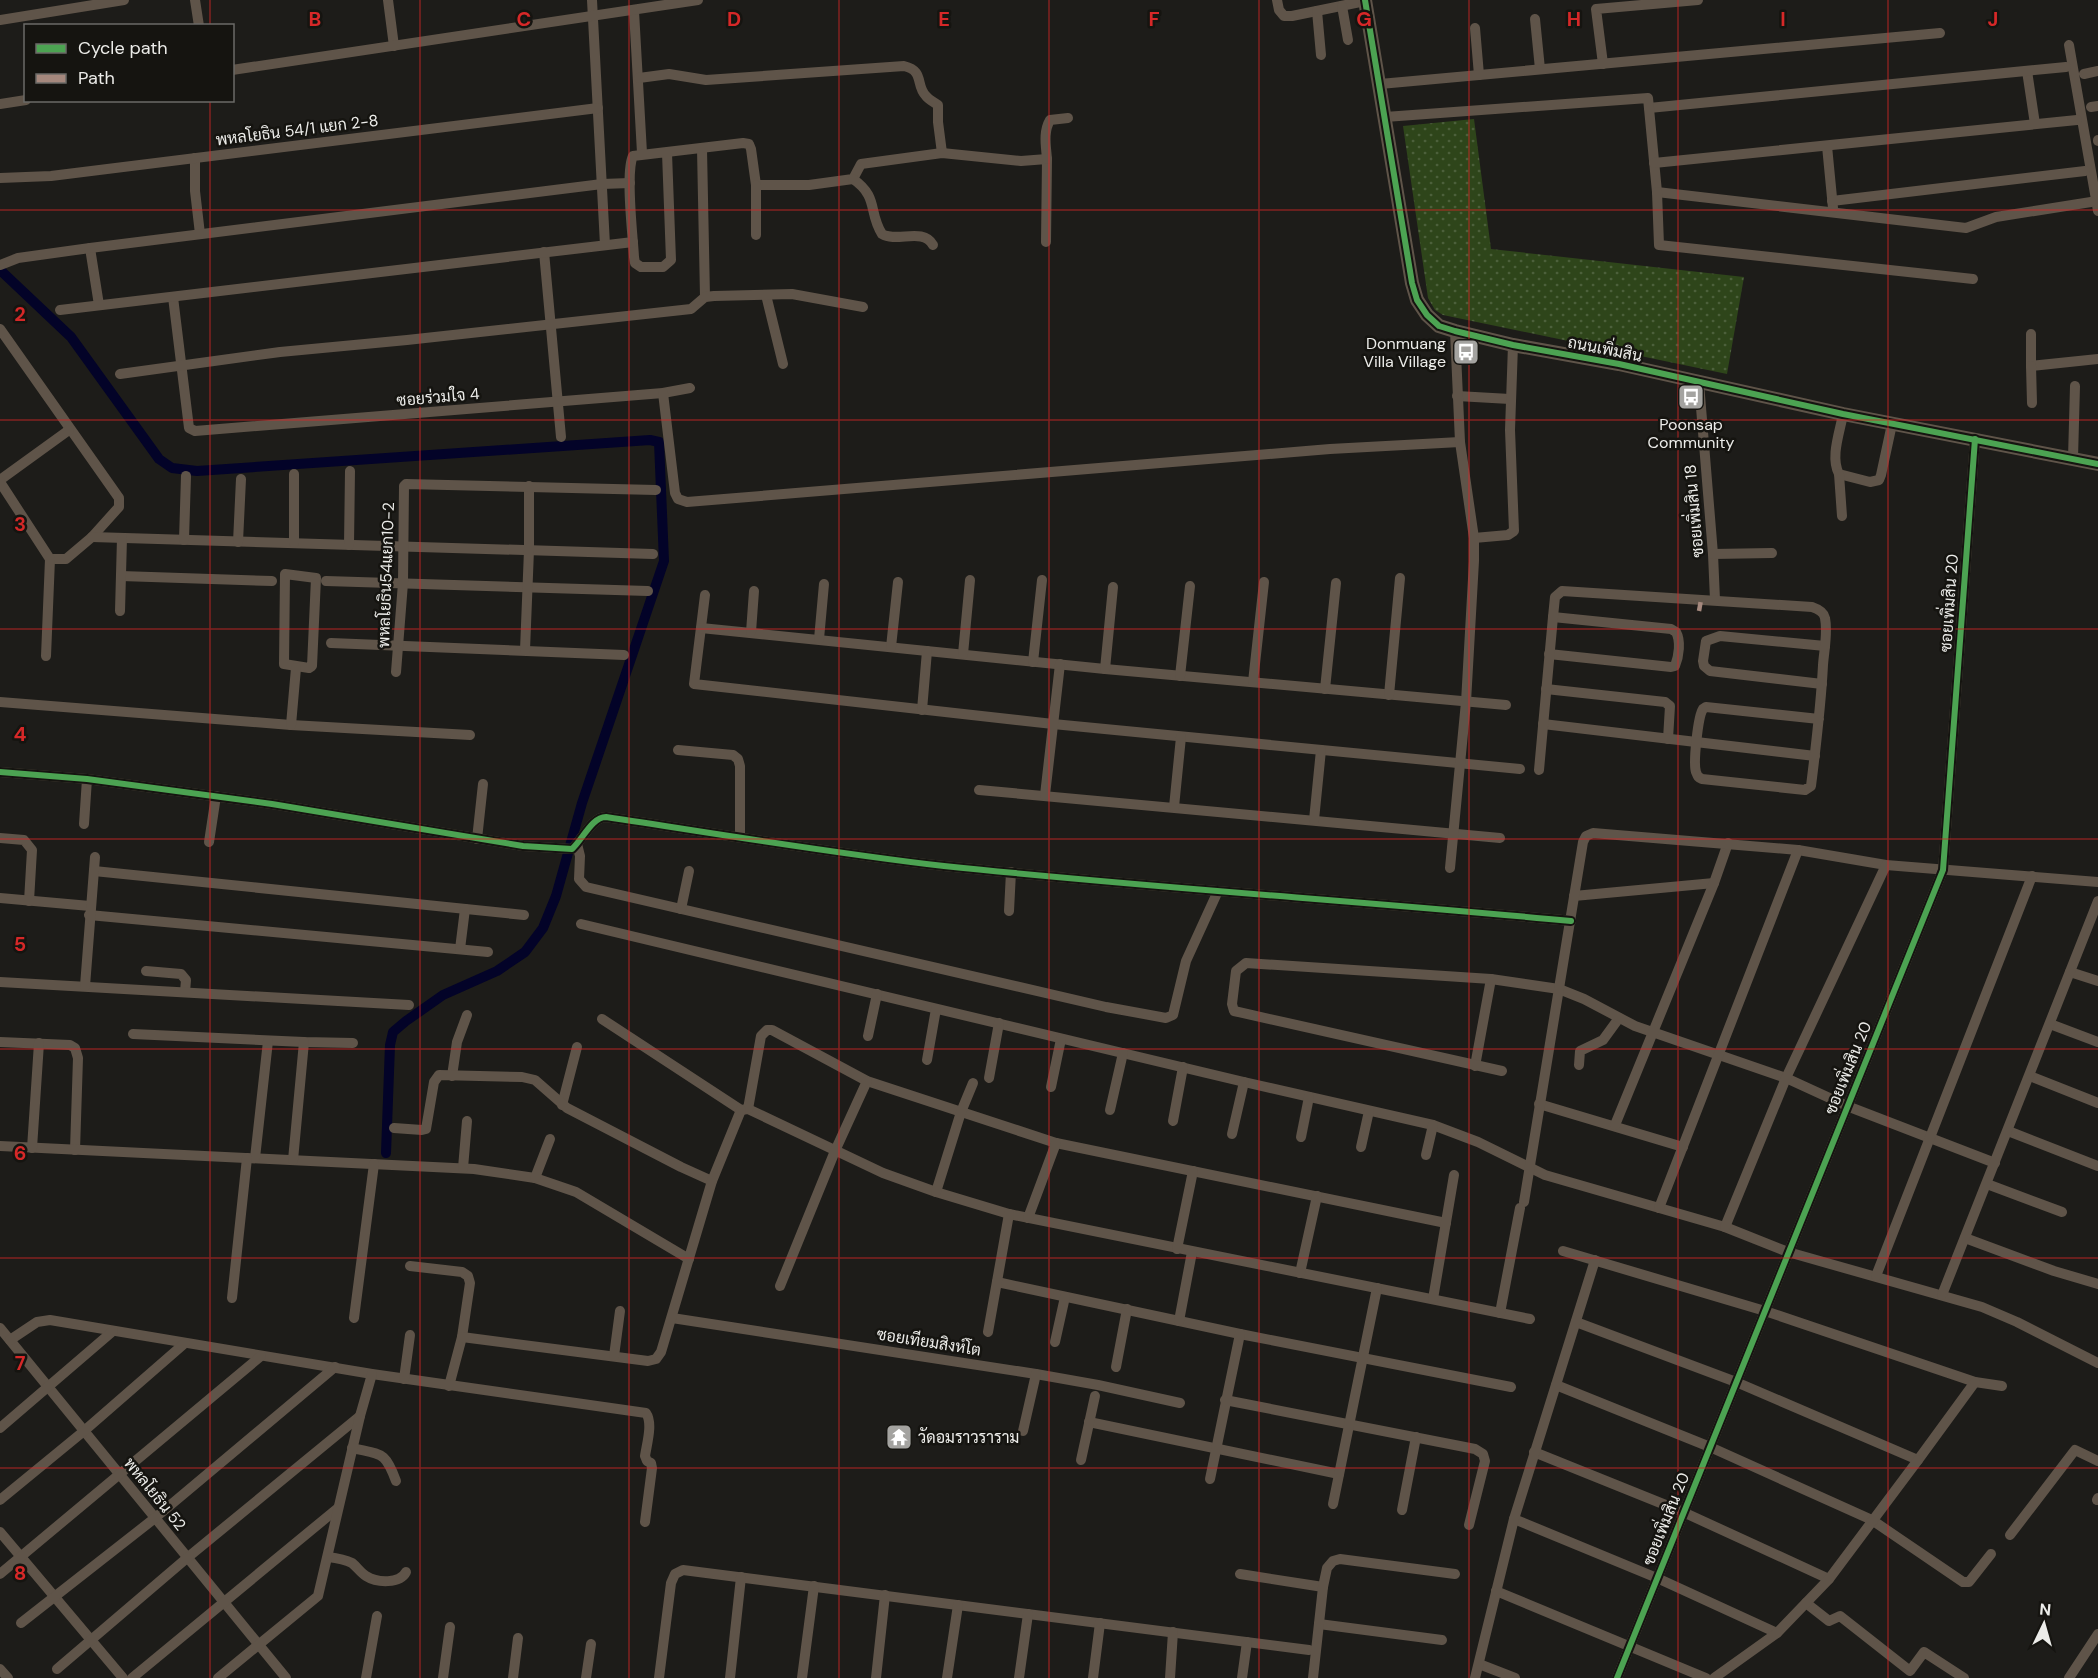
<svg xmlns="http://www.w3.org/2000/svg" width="2098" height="1678" font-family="'DM Sans',Sarabun,sans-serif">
	<defs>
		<pattern id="grass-dots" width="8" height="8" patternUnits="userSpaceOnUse" patternTransform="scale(1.5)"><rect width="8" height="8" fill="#2e451a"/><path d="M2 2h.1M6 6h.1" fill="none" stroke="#4c603b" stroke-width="1.8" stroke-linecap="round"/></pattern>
	</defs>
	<rect width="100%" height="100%" fill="#1d1c19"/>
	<polygon fill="url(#grass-dots)" points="1474,119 1491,249 1744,277 1727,374 1443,315 1435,310 1428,298 1403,126"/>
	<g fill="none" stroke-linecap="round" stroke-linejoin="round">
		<polyline stroke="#030328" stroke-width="10" points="0,270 71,337 159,459 172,468 197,471 650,440 659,442 664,561 582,803 556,896 543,928 525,952 497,971 443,995 406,1021 393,1032 390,1045 386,1153"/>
		<g stroke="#5f5449" stroke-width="10">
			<polyline points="195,0 199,26"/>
			<polyline points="388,0 394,46"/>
			<polyline points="592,0 605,245"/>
			<polyline points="1277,0 1279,10 1284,16 1292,16 1365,1"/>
			<polyline points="1342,6 1348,40"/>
			<polyline points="634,11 642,153"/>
			<polyline points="1317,11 1321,55"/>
			<polyline points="1535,19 1540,69"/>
			<polyline points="0,20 124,0"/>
			<polyline points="1475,28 1479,75"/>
			<polyline points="2069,45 2098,211"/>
			<polyline points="1603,64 1596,9 1698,0"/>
			<polyline points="232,70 698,0"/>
			<polyline points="2027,71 2035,124"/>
			<polyline points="2084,74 2098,71"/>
			<path d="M639 78 669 74 706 80 904 66C925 71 915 85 926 96 929 100 934 102 938 105V122L942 153"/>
			<polyline points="1380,84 1940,33"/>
			<polyline points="0,104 26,100"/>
			<polyline points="2091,107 2098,106"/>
			<polyline points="1649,108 2066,67"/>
			<polyline points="1385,117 1648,98 1657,192 1966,228 1996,217 2091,202"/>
			<polyline points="2098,141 2098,140"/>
			<polyline points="1827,146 1833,208"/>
			<polyline points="702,149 705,297"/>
			<path d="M667 153 671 260 663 267H641L635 263 634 257C633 237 625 172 633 156L743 143 749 144 751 149 756 185H809L853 179 861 164 942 153 1021 161 1047 159 1046 242"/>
			<polyline points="195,158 195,191 200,234"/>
			<path d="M1047 159C1046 146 1043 132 1050 120L1068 118"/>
			<polyline points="1654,163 2077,120"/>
			<polyline points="0,178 51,176 598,108"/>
			<path d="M853 179C879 197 868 212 882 234 897 243 923 227 933 245"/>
			<polyline points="1657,192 1659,245 1973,279"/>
			<polyline points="1832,201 2085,171"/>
			<polyline points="756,235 756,185"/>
			<polyline points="90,248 99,305"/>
			<polyline points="544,252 561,437"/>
			<polyline points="0,265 18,258 90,248 602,184 630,183"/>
			<polyline points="766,295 783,364"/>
			<polyline points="173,297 189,428 195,431 663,393 690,388"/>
			<polyline points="60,310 633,242"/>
			<polyline points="0,329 119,498 119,507 92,537 66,559 50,559"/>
			<polyline points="2031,334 2031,366 2098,359"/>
			<polyline points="2031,366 2032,403"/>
			<polyline points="120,374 280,352 407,340 691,309 705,297 714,296 792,294 863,307"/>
			<polyline points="1699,383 1713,554 1715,600"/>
			<polyline points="663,393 675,493 678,499 687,502 1330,449 1460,442"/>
			<polyline points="1457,396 1510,399"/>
			<path d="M1843 414C1840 432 1830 457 1839 474L1870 482 1879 480 1881 475 1892 424"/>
			<polyline points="2073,458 2075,386"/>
			<polyline points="1839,474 1842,516"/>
			<polyline points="0,480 69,430"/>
			<polyline points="0,482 50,559 46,656"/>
			<polyline points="92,537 653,554"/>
			<polyline points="1474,538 1508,535 1514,531 1510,430 1513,345"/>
			<polyline points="184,540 186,476"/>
			<polyline points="238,542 241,479"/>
			<polyline points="294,543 294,474"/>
			<polyline points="349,545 350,471"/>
			<polyline points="1713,554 1772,553"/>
			<polygon points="285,574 316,578 312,666 309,668 284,664"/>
			<polyline points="121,576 272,581"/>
			<polyline points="326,581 648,591"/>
			<polyline points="705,595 694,684 1053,724 1520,769"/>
			<polyline points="120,611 122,538"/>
			<polyline points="701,628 1105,669 1506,705"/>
			<polyline points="751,632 754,591"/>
			<polyline points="819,639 824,584"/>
			<polyline points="331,643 624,655"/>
			<polyline points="891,647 898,582"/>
			<polyline points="525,650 529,550 529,486"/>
			<polyline points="963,654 970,580"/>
			<path d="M1549 654 1671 667 1675 666C1679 656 1681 641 1676 632L1671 629 1553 617"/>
			<polyline points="1033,662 1042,580"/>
			<polyline points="1105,669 1113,587"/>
			<polyline points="396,672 403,583 404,486 406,484 656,490"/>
			<polyline points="1180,676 1190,586"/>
			<polyline points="1253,682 1264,582"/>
			<polyline points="1822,684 1710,671 1704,666 1703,661 1706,641 1720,636 1825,646"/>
			<polyline points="1325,689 1336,583"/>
			<polyline points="1546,689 1665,702 1670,706 1668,739"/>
			<polyline points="1389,695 1400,578"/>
			<polyline points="0,702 291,725 470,735"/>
			<polyline points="922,710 927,651"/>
			<polyline points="1543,724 1815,756"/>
			<polyline points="291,725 296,668"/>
			<polyline points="678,750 733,755 738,759 740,766 740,837"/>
			<path d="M1539 770 1553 617 1555 597 1562 591 1812 607C1818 609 1824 612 1825 618 1828 633 1824 651 1823 665 1821 705 1816 746 1811 786L1805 790 1702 779C1698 777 1698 777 1696 772 1693 763 1698 716 1703 709L1706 707 1819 719"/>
			<path d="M0 772 87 779 272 804 523 846 572 849C583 839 592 817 606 817 719 834 831 853 944 866 1153 888 1362 901 1571 921"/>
			<polyline points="979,790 1500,838"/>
			<polyline points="1045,795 1060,664"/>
			<polyline points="1174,807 1181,737"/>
			<polyline points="1314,820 1321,750"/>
			<polyline points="84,824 87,779"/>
			<polyline points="0,838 24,840 32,850 29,901"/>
			<polyline points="477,839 483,784"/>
			<polyline points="209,842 216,796"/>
			<polyline points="577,844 580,856 579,879 586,887 1106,1007 1166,1018 1173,1015 1186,961 1218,891"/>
			<polyline points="1450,868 1466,702 1474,561 1474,538 1460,442 1455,331"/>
			<polyline points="94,871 524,915"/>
			<polyline points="1574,896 1714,883"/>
			<polyline points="0,898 90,906"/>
			<polyline points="681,909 689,871"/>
			<polyline points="1009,911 1011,872"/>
			<polyline points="89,915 488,952"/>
			<polyline points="581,924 1244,1082 1433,1125 1478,1142 1545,1175 1725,1227 1788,1252 1982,1307 2017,1322 2098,1363"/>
			<polyline points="460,949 465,909"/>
			<polyline points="146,971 181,974 186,980 185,992"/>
			<polyline points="2070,972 2098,981"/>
			<polyline points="0,982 409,1005"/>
			<polyline points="85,986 95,857"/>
			<polyline points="602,1019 741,1110 748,1109 883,1173 936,1192 1009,1214 1530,1319"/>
			<polyline points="2050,1024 2098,1042"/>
			<polyline points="133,1034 304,1042 353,1043"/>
			<polyline points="868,1036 877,994"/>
			<polyline points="0,1042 70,1045 75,1048 78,1058 75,1150"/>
			<polyline points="927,1060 936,1009"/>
			<polyline points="1579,1065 1580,1051 1603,1040 1619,1018"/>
			<polyline points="1475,1066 1491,979"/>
			<polyline points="1502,1071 1234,1011 1232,1004 1236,971 1246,963 1491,979 1559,989 1584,999 1635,1026 1786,1078 1847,1106 1995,1163"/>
			<polyline points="452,1076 457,1042 467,1015"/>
			<polyline points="2030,1076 2098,1103"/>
			<polyline points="989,1078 999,1023"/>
			<polyline points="1051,1087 1061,1039"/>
			<polyline points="1539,1104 1683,1147"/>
			<polyline points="562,1105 577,1047"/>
			<polyline points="748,1109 761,1036 767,1030 772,1030 867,1081 1056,1143 1446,1223"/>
			<polyline points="1110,1110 1123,1053"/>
			<polyline points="1173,1121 1183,1067"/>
			<polyline points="1615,1125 1714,883 1728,843"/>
			<polyline points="394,1128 422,1130 426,1129 434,1082 439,1075 522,1077 535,1080 567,1108 681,1167 712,1181"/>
			<polyline points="2008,1131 2098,1166"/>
			<polyline points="1232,1134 1244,1082"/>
			<polyline points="1301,1137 1309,1097"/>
			<polyline points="0,1146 474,1169 535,1178 576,1192 689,1259"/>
			<polyline points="1361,1147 1369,1111"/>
			<polyline points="32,1148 39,1043"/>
			<polyline points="1426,1155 1433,1125"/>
			<polyline points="255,1158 268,1041"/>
			<polyline points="293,1160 304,1042"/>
			<polyline points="463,1168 467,1121"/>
			<polyline points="535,1178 550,1139"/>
			<polyline points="1987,1184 2062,1212"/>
			<polyline points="936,1192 961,1112 973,1083"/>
			<polyline points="1524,1202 1583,842 1586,836 1593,833 1798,850 1886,865 2098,882"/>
			<polyline points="1659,1208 1798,850"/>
			<polyline points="1028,1218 1056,1143"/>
			<polyline points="1725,1227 1786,1078 1886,865"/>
			<polyline points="1965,1238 2054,1271 2098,1284"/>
			<polyline points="1177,1249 1193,1171"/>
			<polyline points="1563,1251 1765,1311 1975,1382 2002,1386"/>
			<polyline points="410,1266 462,1272 468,1276 470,1283 462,1337 449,1386"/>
			<polyline points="1300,1273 1317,1196"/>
			<polyline points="1876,1276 2032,876"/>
			<polyline points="997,1282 1240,1334 1511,1387"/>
			<polyline points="780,1286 835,1151 867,1081"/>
			<polyline points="1942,1295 2098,901"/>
			<polyline points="232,1298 247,1158"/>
			<polyline points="1433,1299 1454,1175"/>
			<polyline points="1500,1313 1520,1208"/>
			<polyline points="354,1318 374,1164"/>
			<polyline points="672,1318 1036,1374 1098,1385 1180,1403"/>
			<polyline points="1179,1321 1192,1252"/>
			<polyline points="1576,1322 1736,1382 1918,1460 1975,1382"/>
			<polyline points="0,1328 286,1678"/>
			<polyline points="988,1332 1009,1214"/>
			<polyline points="462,1337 648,1361 656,1359 661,1352 712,1181 741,1110"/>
			<path d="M10 1340 37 1322 50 1320 372 1374 646 1413C653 1423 647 1443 645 1456L647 1461 651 1463 652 1468 645 1522"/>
			<polyline points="1055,1342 1065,1297"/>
			<polyline points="614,1356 620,1311"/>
			<polyline points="1116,1367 1127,1309"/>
			<polyline points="404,1379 410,1335"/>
			<polyline points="1556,1385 1710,1447 1872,1520 1963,1582 1969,1582 1991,1554"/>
			<polyline points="1225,1400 1475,1449 1483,1454 1485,1461 1469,1525"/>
			<polyline points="1089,1422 1339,1474"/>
			<polyline points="0,1428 113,1331"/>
			<polyline points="1023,1431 1036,1374"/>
			<path d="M352 1448C382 1455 385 1451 396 1481"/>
			<polyline points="1534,1452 1683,1512 1829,1579"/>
			<polyline points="1081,1460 1095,1396"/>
			<polyline points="1210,1479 1240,1334"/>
			<polyline points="0,1500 84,1431 185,1343"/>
			<polyline points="2097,1500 2098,1498"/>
			<polyline points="1333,1504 1377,1288"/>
			<polyline points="1402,1510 1416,1437"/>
			<polyline points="1514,1519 1657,1578 1777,1633"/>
			<polyline points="0,1532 123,1678"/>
			<polyline points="2010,1535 2075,1450 2098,1461"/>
			<path d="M328 1557C336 1558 344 1559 352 1563 357 1567 361 1573 366 1576 377 1583 400 1584 406 1572"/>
			<polyline points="0,1574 261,1356"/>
			<polyline points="1240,1574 1323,1587"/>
			<polyline points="1496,1591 1706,1678"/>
			<polyline points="1806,1603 1829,1621 1840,1616 1910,1671 1924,1652 1964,1678"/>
			<polyline points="21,1623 155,1518 335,1367"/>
			<polyline points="1319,1624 1442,1640"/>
			<polyline points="1479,1664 1515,1678"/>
			<polyline points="0,1669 8,1678"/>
			<polyline points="57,1669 187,1558 360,1416"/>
			<polyline points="132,1678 338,1508"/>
			<polyline points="218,1678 318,1596 360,1416 372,1374"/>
			<polyline points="366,1678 377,1616"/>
			<polyline points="443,1678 450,1627"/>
			<polyline points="513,1678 518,1638"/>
			<polyline points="586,1678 591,1644"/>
			<polyline points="659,1678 671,1583 675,1574 683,1570 1309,1650"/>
			<polyline points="730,1678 741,1577"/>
			<polyline points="802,1678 814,1586"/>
			<polyline points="876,1678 885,1595"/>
			<polyline points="947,1678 958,1605"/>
			<polyline points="1019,1678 1028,1614"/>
			<polyline points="1093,1678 1100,1623"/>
			<polyline points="1170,1678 1173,1632"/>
			<polyline points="1242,1678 1247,1642"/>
			<polyline points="1313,1678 1323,1587 1327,1568 1333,1561 1340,1559 1455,1574"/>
			<polyline points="1475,1678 1514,1519 1595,1260"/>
			<polyline points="1617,1678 1943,870 1975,439"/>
			<polyline points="1714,1678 1777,1633 1829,1579 1918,1460"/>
			<polyline points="2069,1678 2098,1634"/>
		</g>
		<polyline stroke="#5f5449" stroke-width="14" points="1365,0 1412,283 1417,300 1427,315 1439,326 1455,331 1513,345 1619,364 1843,414 2098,464"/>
		<polyline stroke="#a5887d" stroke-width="4.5" stroke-dasharray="9 4.5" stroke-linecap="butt" points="1699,611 1701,600"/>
		<defs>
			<g id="cycleway">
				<polyline points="1365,0 1412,283 1417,300 1427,315 1439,326 1455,331 1513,345 1619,364 1843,414 2098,464"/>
				<path d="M0 772 87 779 272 804 523 846 572 849C583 839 592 817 606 817 719 834 831 853 944 866 1153 888 1362 901 1571 921"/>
				<polyline points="1617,1678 1943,870 1975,439"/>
			</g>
		</defs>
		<use href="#cycleway" stroke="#151410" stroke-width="10"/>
		<use href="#cycleway" stroke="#4ca352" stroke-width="6"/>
	</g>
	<path fill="none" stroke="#d62828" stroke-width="1.5" stroke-opacity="0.55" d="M210 0V26M420 0V1678M629 0V1678M839 0V1678M1049 0V1678M1259 0V1678M1469 0V1678M1678 0V1678M1888 0V1678M210 100V1678M0 210H2098M0 420H2098M0 629H2098M0 839H2098M0 1049H2098M0 1258H2098M0 1468H2098"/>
	<defs>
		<symbol id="bus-square" viewBox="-11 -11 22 22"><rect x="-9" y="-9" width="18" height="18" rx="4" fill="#a4a3a0" stroke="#151410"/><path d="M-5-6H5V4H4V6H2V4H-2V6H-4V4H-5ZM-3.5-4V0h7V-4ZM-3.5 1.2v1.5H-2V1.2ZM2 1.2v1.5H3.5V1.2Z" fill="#fff"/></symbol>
		<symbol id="temple-square" viewBox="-11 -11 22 22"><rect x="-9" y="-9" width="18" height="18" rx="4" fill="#a4a3a0" stroke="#151410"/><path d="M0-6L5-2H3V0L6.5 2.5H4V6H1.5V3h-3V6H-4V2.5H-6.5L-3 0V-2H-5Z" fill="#fff"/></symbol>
	</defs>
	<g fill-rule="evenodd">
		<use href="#bus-square" x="1451" y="337" width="30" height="30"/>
		<use href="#bus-square" x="1676" y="382" width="30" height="30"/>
		<use href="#temple-square" x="884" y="1422" width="30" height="30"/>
	</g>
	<g text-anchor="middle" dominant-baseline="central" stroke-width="5" stroke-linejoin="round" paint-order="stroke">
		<g font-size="16" fill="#ecece9" stroke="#151410">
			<text transform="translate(297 130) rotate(-7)">พหลโยธิน 54/1 แยก 2-8</text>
			<text transform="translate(1605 349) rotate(11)">ถนนเพิ่มสิน</text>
			<text transform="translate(438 397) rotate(-5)">ซอยร่วมใจ 4</text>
			<text transform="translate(1694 511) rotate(-95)">ซอยเพิ่มสิน 18</text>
			<text transform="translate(386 575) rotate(-88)">พหลโยธิน54แยก10-2</text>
			<text transform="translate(1949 603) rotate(-86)">ซอยเพิ่มสิน 20</text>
			<text transform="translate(1848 1068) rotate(-68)">ซอยเพิ่มสิน 20</text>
			<text transform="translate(929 1342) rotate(9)">ซอยเทียมสิงห์โต</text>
			<text transform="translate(155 1494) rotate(51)">พหลโยธิน 52</text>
			<text transform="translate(1666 1519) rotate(-68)">ซอยเพิ่มสิน 20</text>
		</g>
		<g font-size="16" fill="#ecece9" stroke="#151410" text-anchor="end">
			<text x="1446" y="343">Donmuang<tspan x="1446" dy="18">Villa Village</tspan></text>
			<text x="1691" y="424" text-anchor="middle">Poonsap<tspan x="1691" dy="18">Community</tspan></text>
			<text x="918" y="1437" text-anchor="start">วัดอมราวราราม</text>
		</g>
	</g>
	<g font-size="20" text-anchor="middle" font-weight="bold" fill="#d62828" stroke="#151410" stroke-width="5" stroke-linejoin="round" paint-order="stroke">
		<text x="315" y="26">B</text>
		<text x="524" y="26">C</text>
		<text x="734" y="26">D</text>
		<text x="944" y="26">E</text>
		<text x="1154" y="26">F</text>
		<text x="1364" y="26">G</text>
		<text x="1574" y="26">H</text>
		<text x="1783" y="26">I</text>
		<text x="1993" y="26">J</text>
		<text x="20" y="321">2</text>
		<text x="20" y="531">3</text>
		<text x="20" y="741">4</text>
		<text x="20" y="951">5</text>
		<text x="20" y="1160">6</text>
		<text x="20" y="1370">7</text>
		<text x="20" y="1580">8</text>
	</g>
	<rect x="24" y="24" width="210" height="78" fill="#151410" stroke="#6b6a67" stroke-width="1.5"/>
	<rect x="36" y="44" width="30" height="9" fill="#4ca352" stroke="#6b6a67" stroke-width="1.5"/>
	<text x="78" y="54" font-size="18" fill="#ecece9">Cycle path</text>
	<rect x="36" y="74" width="30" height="9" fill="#a5887d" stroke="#6b6a67" stroke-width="1.5"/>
	<text x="78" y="84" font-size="18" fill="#ecece9">Path</text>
	<g transform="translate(2044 1624) rotate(5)" stroke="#151410" stroke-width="4.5" paint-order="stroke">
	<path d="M0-4.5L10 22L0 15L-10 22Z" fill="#ecece9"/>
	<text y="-9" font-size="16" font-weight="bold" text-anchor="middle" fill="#ecece9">N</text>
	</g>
</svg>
